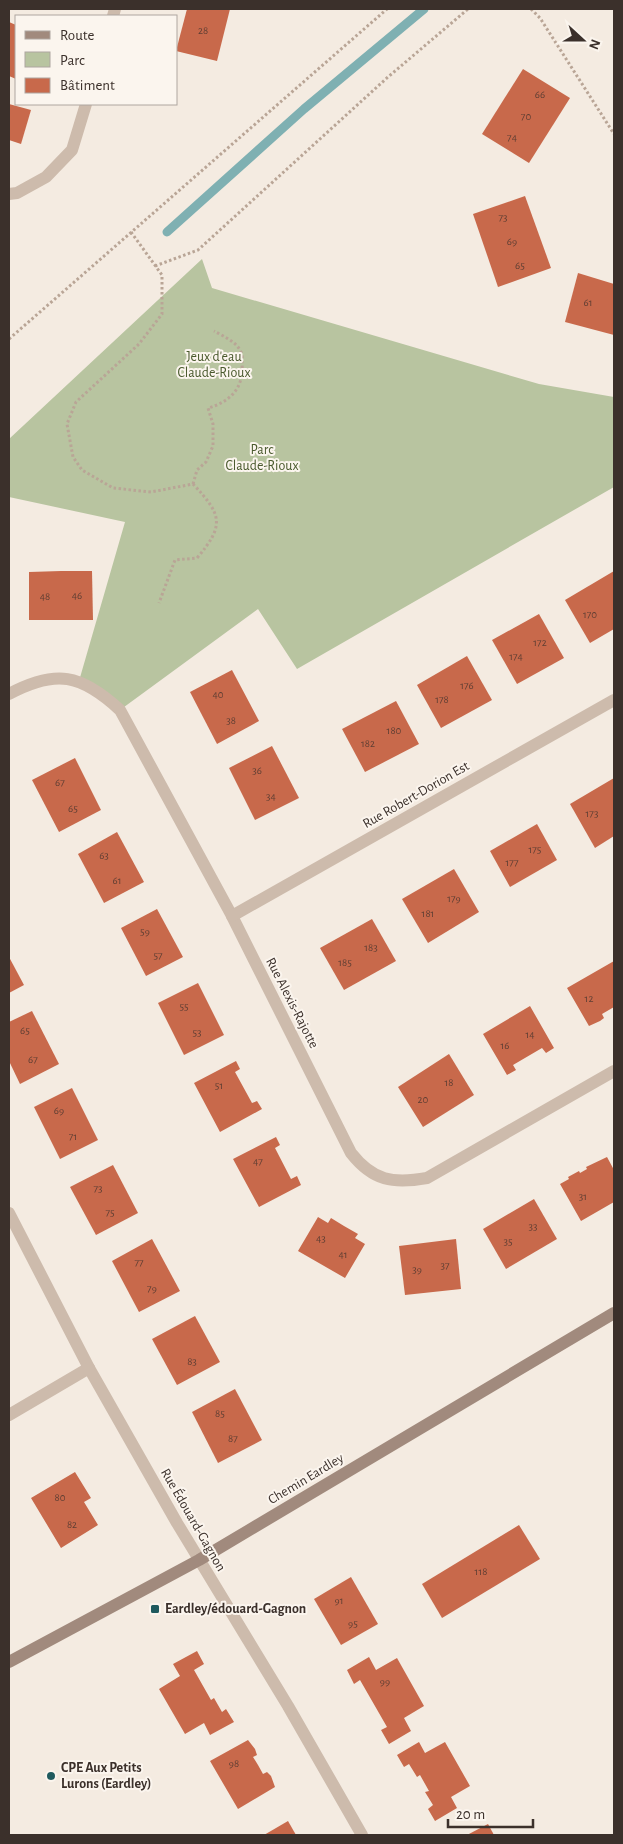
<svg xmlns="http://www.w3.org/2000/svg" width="623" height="1844" font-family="'Alegreya Sans',sans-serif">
	<rect width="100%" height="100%" fill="#f4ebe1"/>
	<polygon fill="#b8c4a0" points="202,259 212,288 539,384 614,397 614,487 297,669 258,609 120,710 79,681 125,522 9,497 9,439"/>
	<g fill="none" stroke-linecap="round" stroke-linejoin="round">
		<polyline stroke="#7fb0b2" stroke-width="9" points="167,232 304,109 424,9"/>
	</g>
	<g fill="#c8694b">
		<polygon points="187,9 230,9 217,61 176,51"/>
		<polygon points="9,22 16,25 16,79 9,76"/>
		<polygon points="523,69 570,98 529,163 482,134"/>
		<polygon points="9,104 31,110 21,144 9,140"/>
		<polygon points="525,196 551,268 498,287 473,214"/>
		<polygon points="578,273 614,284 614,335 565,322"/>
		<polygon points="61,571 92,571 93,620 29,620 29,572"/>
		<polygon points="614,571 614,629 590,643 565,600"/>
		<polygon points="539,614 564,658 517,684 492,640"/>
		<polygon points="467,656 492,700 441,728 417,685"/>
		<polygon points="232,670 259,721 217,744 190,692"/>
		<polygon points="396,701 419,744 365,772 342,729"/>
		<polygon points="272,746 299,798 255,820 229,768"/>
		<polygon points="75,758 101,810 59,832 32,780"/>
		<polygon points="614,778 614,836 595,848 570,804"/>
		<polygon points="537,824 557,860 510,887 490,851"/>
		<polygon points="117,832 144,882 104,903 78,854"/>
		<polygon points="454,869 479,912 428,943 402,899"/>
		<polygon points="157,909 183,957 146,976 121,928"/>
		<polygon points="372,919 396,961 344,990 320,948"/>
		<polygon points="9,957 24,985 9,993"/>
		<polygon points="614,961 614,1007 602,1014 604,1018 600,1021 589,1026 567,988"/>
		<polygon points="198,983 224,1035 184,1055 158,1003"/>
		<polygon points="530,1006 554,1048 546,1053 542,1048 513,1065 516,1070 507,1075 483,1034"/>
		<polygon points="32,1011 59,1064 20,1084 9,1061 9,1022"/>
		<polygon points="449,1054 474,1095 423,1127 398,1087"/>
		<polygon points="236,1061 240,1069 235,1072 252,1103 257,1101 262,1109 220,1132 194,1083"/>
		<polygon points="72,1088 98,1140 60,1159 34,1107"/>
		<polygon points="276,1137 280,1145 275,1148 291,1179 297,1176 301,1185 259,1207 233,1159"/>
		<polygon points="607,1157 614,1170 614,1202 581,1221 560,1184 569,1179 568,1177 579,1171 580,1173 587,1169 586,1167"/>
		<polygon points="113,1165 138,1213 96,1235 70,1187"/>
		<polygon points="534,1199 557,1239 506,1269 483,1229"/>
		<polygon points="318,1217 328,1223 331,1218 344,1226 358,1234 355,1238 365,1244 345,1278 298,1251"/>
		<polygon points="152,1239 180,1291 139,1312 112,1261"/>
		<polygon points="456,1239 461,1289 405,1295 399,1246"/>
		<polygon points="195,1316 220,1362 177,1385 152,1339"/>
		<polygon points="235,1389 262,1440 218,1463 192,1412"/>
		<polygon points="75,1472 91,1498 84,1502 98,1525 61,1548 31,1498"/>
		<polygon points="519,1525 540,1559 442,1618 422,1584"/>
		<polygon points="351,1577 378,1624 341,1645 314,1599"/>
		<polygon points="197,1651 204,1664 194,1670 211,1700 214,1698 222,1712 226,1709 234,1722 210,1735 204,1723 185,1734 159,1689 180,1676 173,1664"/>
		<polygon points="369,1657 376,1670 397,1658 424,1706 404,1718 411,1731 389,1744 381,1730 387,1727 360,1680 354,1684 347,1670"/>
		<polygon points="248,1740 255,1749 257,1755 253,1757 258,1765 263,1774 267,1772 271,1776 275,1787 238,1809 210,1761"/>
		<polygon points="419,1742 425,1753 445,1742 470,1786 451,1797 457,1808 435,1821 428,1809 433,1805 425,1792 429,1791 420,1775 417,1777 409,1764 404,1767 397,1755"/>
		<polygon points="288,1821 296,1835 264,1835"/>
		<polygon points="488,1824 494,1835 467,1835"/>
	</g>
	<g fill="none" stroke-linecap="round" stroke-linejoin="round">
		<g stroke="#b9a596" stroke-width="3" stroke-dasharray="2.5 2.5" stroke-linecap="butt">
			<polyline points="531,9 540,18 614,134"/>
			<path d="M131 232 162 275V314L139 344 76 402 67 424 73 457 82 470 113 488 151 492 193 484C222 515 225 525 197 558L175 560 159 603"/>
			<polyline points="155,266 198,250 388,77 468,9"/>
			<polyline points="9,339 387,9"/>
			<path d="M193 484 197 470 206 462 213 446V424L208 408C230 402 244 388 242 364 242 361 243 355 241 352 237 342 223 336 214 331"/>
		</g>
		<g stroke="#cdbbac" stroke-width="12">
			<polyline points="113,16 115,9"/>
			<polyline points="9,194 17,193 46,177 72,150 86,104"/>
			<path d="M9 694C56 669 81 674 120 710L232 916 351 1153C373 1181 393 1184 427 1178L614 1071"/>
			<polyline points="232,916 614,700"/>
			<polyline points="9,1213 89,1368 177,1523 288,1706 362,1835"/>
			<polyline points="9,1415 89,1368"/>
		</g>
		<polyline stroke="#a18a7d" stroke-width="12" points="9,1662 199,1560 614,1313"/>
	</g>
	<g fill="#1f5a5e" stroke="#fbf5ee" stroke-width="2">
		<rect x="150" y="1604" width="10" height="10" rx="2.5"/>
		<circle cx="51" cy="1776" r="5"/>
	</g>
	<g text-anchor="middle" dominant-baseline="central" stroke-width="4" stroke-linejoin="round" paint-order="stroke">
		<g font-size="11" fill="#5e3e33">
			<text x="203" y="30">28</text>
			<text x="540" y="94">66</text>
			<text x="526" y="116">70</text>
			<text x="512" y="137">74</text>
			<text x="503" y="217">73</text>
			<text x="512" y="241">69</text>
			<text x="520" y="265">65</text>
			<text x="588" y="302">61</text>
			<text x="77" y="595">46</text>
			<text x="45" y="596">48</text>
			<text x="590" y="614">170</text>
			<text x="540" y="642">172</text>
			<text x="516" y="656">174</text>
			<text x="467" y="685">176</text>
			<text x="218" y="694">40</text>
			<text x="442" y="699">178</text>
			<text x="231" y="720">38</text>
			<text x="394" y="730">180</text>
			<text x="368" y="743">182</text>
			<text x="257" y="770">36</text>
			<text x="60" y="782">67</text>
			<text x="271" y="796">34</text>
			<text x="73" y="808">65</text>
			<text x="592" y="813">173</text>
			<text x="535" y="849">175</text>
			<text x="104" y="855">63</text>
			<text x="512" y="862">177</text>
			<text x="117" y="880">61</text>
			<text x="454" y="898">179</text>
			<text x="428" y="913">181</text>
			<text x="145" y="931">59</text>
			<text x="371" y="947">183</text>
			<text x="158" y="955">57</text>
			<text x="345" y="962">185</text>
			<text x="589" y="998">12</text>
			<text x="184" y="1006">55</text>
			<text x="25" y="1030">65</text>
			<text x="197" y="1032">53</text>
			<text x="530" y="1034">14</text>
			<text x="505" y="1045">16</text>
			<text x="33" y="1059">67</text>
			<text x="449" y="1082">18</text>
			<text x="219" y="1085">51</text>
			<text x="423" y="1099">20</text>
			<text x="59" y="1110">69</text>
			<text x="73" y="1136">71</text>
			<text x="258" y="1161">47</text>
			<text x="98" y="1188">73</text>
			<text x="583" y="1196">31</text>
			<text x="110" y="1212">75</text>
			<text x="533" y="1226">33</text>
			<text x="321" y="1238">43</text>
			<text x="508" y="1241">35</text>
			<text x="343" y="1254">41</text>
			<text x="139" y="1262">77</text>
			<text x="445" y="1265">37</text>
			<text x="417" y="1269">39</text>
			<text x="152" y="1288">79</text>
			<text x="192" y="1361">83</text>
			<text x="220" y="1413">85</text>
			<text x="233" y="1438">87</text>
			<text x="60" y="1497">80</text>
			<text x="72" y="1524">82</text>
			<text x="481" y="1571">118</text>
			<text x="339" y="1600">91</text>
			<text x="353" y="1623">95</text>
			<text x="385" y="1681">99</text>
			<text x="234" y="1763">98</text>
		</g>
		<g font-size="14" fill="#4a5a2e" stroke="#fbf5ee">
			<text x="214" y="357">Jeux d'eau<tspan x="214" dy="16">Claude-Rioux</tspan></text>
			<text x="262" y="450">Parc<tspan x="262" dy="16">Claude-Rioux</tspan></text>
		</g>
		<g font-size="14" fill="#3b302b" stroke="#fbf5ee">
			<text transform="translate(416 795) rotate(-30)">Rue Robert-Dorion Est</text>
			<text transform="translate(292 1003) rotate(63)">Rue Alexis-Rajotte</text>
			<text transform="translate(306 1479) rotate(-31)">Chemin Eardley</text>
			<text transform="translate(193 1520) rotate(60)">Rue Édouard-Gagnon</text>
		</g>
		<g font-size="14" font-weight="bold" fill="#3b302b" stroke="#fbf5ee" text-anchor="start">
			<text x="165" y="1609">Eardley/édouard-Gagnon</text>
			<text x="61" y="1768">CPE Aux Petits<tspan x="61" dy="16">Lurons (Eardley)</tspan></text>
		</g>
	</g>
	<rect width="623" height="1844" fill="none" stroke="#3b302b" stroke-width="20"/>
	<rect x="15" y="15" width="162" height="90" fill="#fbf5ee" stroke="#aea6a0"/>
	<rect x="25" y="31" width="25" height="8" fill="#a18a7d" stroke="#aea6a0"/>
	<text x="60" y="40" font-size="15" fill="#3b302b">Route</text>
	<rect x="25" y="52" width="25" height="15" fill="#b8c4a0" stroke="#aea6a0"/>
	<text x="60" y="65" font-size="15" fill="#3b302b">Parc</text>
	<rect x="25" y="78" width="25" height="15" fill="#c8694b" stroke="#aea6a0"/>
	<text x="60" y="90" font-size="15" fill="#3b302b">Bâtiment</text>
	<g transform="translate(583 40) rotate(111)" stroke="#fbf5ee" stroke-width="4" paint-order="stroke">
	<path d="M0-4L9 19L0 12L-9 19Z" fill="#3b302b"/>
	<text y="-8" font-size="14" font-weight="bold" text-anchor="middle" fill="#3b302b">N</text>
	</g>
	<path d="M448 1819v8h85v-8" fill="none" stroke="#3b302b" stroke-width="2.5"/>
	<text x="456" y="1819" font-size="15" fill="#3b302b" stroke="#fbf5ee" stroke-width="4" paint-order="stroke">20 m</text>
</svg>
